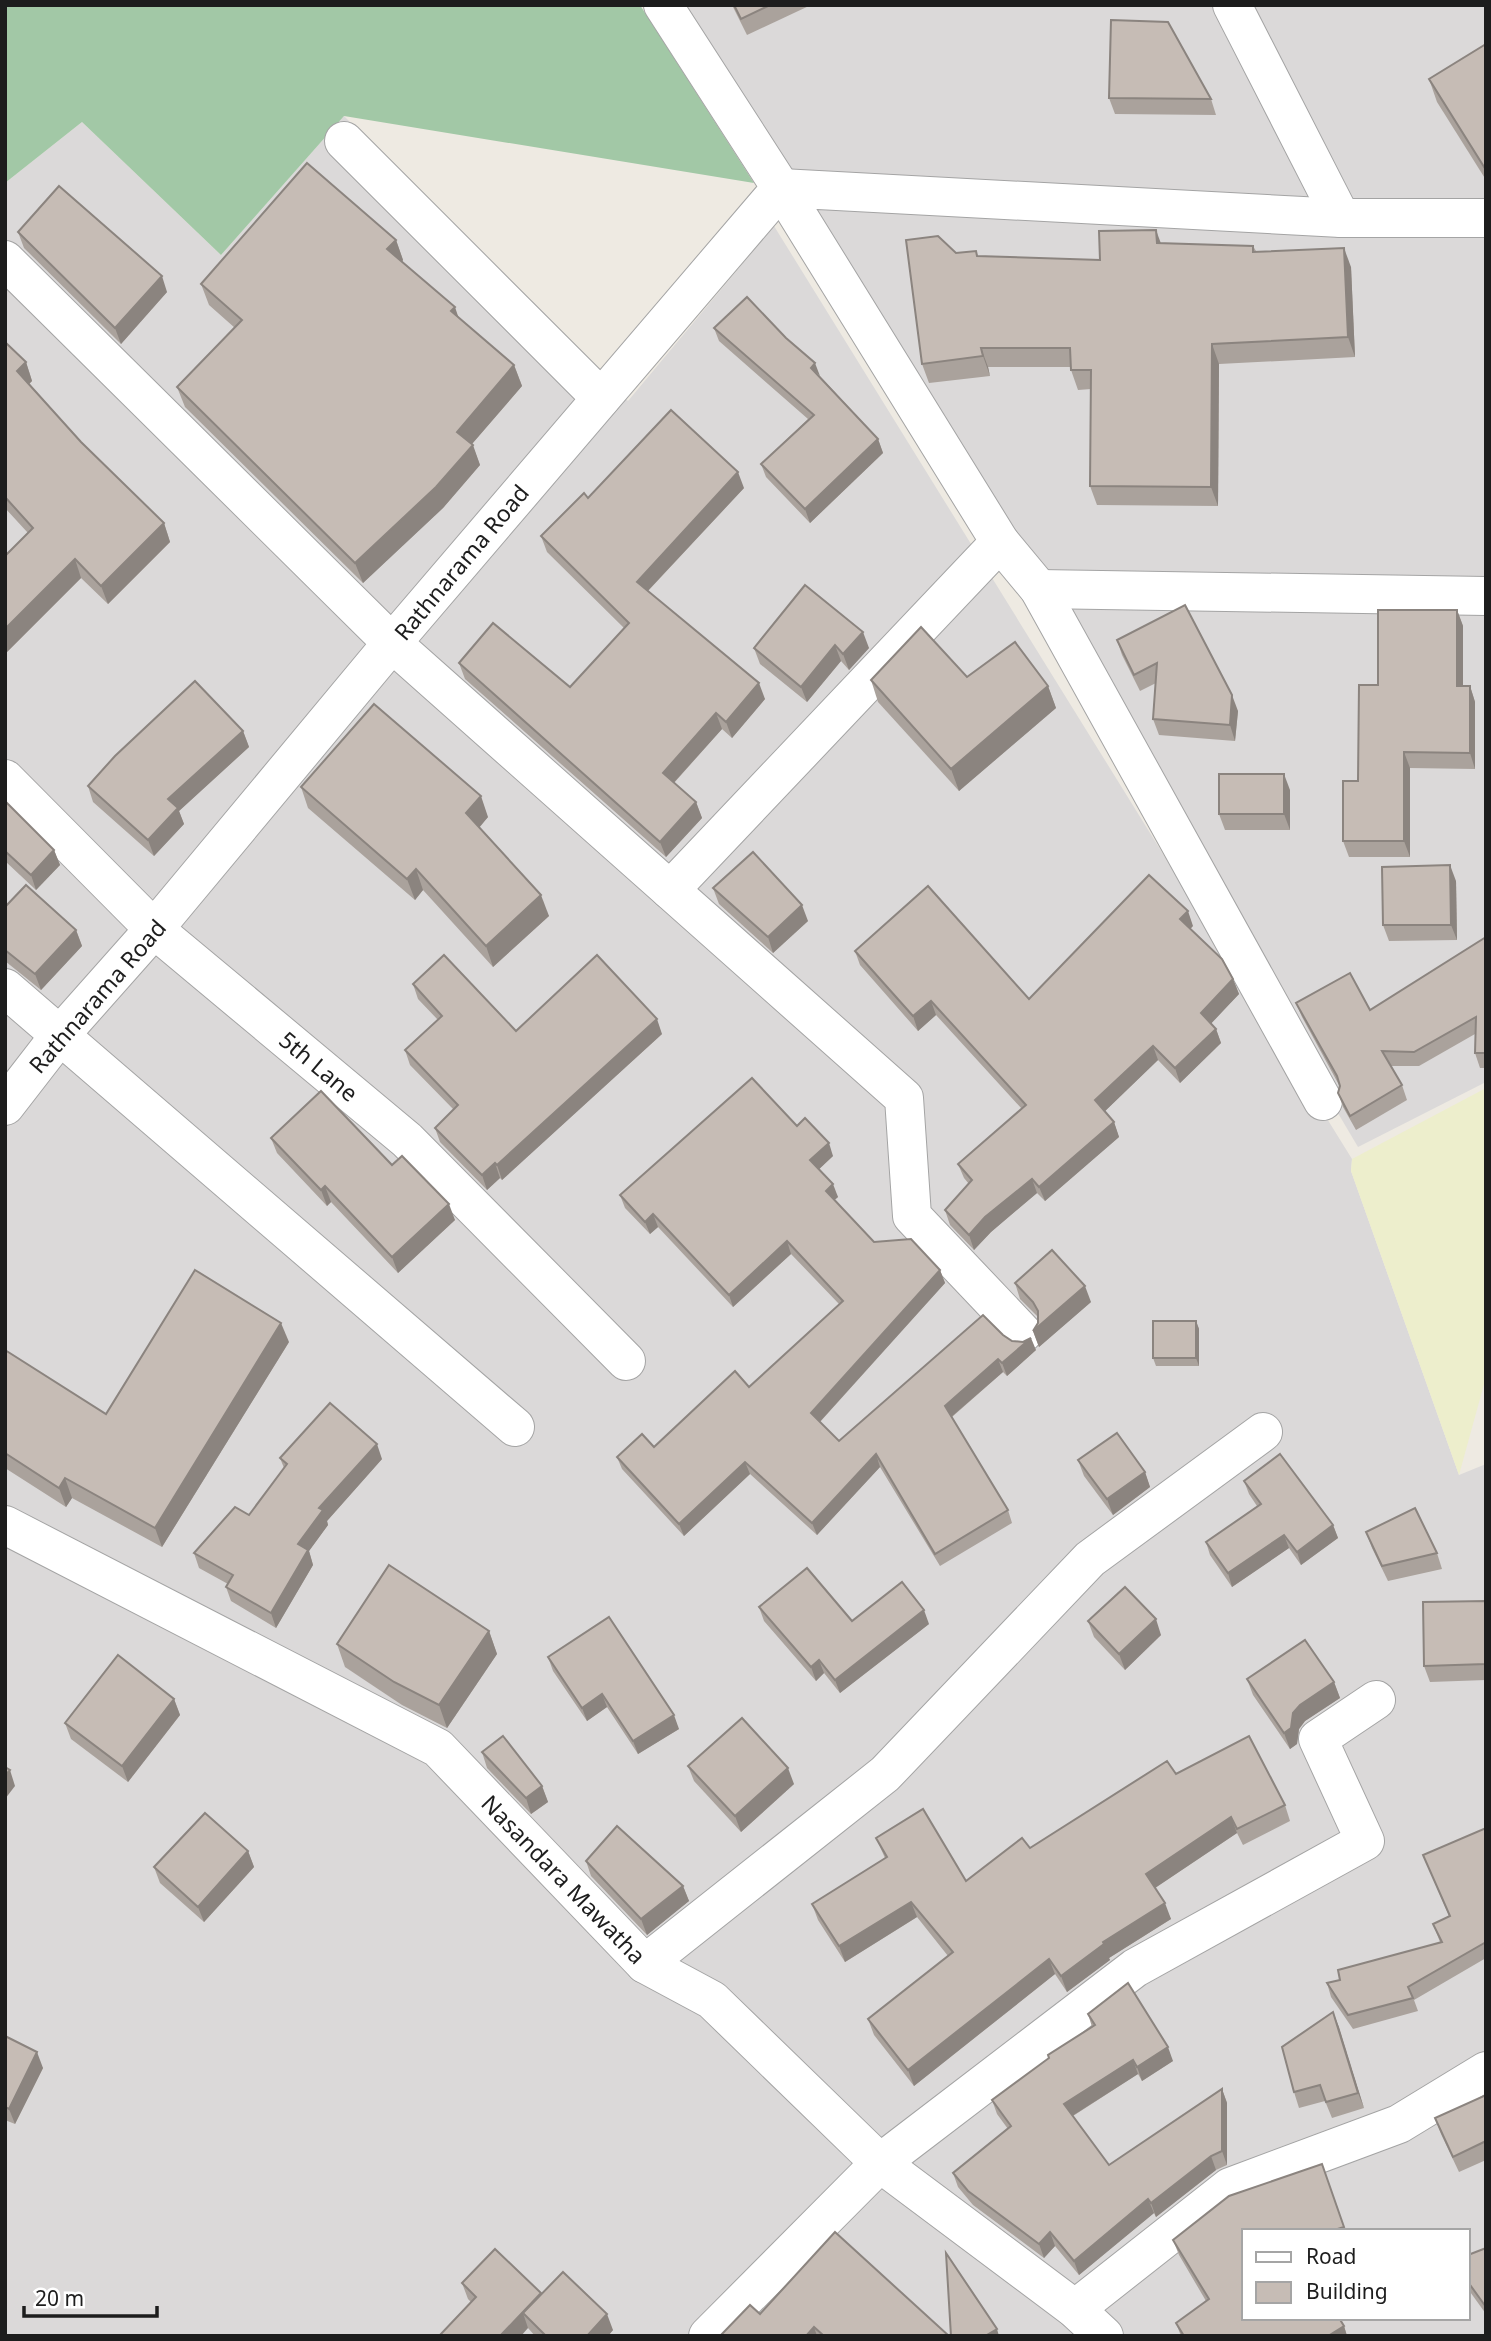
<svg xmlns="http://www.w3.org/2000/svg" width="1491" height="2341" font-family="'Noto Sans',sans-serif">
	<rect width="100%" height="100%" fill="#eeeae2"/>
	<g fill="#dbd9d9" fill-rule="evenodd">
		<polygon points="682,5 1486,5 1486,1082 1358,1147"/>
		<path d="M344 116 628 401 774 226 1352 1159 1351 1171 1459 1475 1486 1464V2336H5V183L82 122 221 255ZM1244 2231H1468V2318H1244Z"/>
	</g>
	<polygon fill="#edeecc" points="1486,1088 1486,1377 1459,1475 1351,1171 1352,1159"/>
	<polygon fill="#a2c8a6" points="5,5 640,5 754,183 344,116 221,255 82,122 5,183"/>
	<g fill="none" stroke-linecap="round" stroke-linejoin="round">
		<defs>
			<g id="minor">
				<polyline points="1232,5 1341,218"/>
				<polyline points="344,141 601,398"/>
				<polyline points="5,260 392,643 904,1098 912,1216 1023,1333"/>
				<polyline points="1039,589 1486,596"/>
				<polyline points="5,779 154,929 407,1140 626,1361"/>
				<polyline points="670,890 1000,542"/>
				<polyline points="5,988 515,1427"/>
				<polyline points="1323,1101 1039,589 1000,542 781,188 1341,218 1486,218"/>
				<polyline points="5,1106 60,1035 154,929 392,643 781,188 663,5"/>
				<polyline points="5,1525 438,1748 645,1964 712,2000 880,2163 1075,2309 1104,2336"/>
				<polyline points="645,1964 885,1774 1090,1559 1263,1432"/>
				<polyline points="1075,2309 1230,2187 1399,2124 1486,2071"/>
				<polyline points="708,2336 880,2163 1135,1968 1365,1841 1318,1739 1376,1700"/>
			</g>
		</defs>
		<use href="#minor" stroke="#a4a4a4" stroke-width="40"/>
		<use href="#minor" stroke="#fff" stroke-width="38"/>
	</g>
	<g fill="#aaa29c">
		<polygon points="732,5 811,5 747,35"/>
		<polygon points="1486,44 1486,180 1437,102 1429,79"/>
		<polygon points="1109,98 1211,99 1216,115 1115,114"/>
		<polygon points="18,232 167,292 121,344 24,248"/>
		<polygon points="396,240 403,260 402,262 459,318 514,365 522,386 472,444 480,465 443,508 363,583 185,407 177,387 235,328 209,305 201,284"/>
		<polygon points="1161,243 1253,246 1256,251 1351,267 1355,357 1219,364 1218,506 1097,505 1090,486 1091,389 1078,390 1071,370 1071,367 988,367 990,376 929,383 922,364 956,253 976,251 978,256 1100,260"/>
		<polygon points="714,328 820,376 878,439 883,453 810,523 766,477 761,464 808,419 719,341"/>
		<polygon points="5,342 26,362 32,381 29,384 81,442 164,523 170,542 108,604 81,578 5,654 5,556 28,533 5,508"/>
		<polygon points="744,488 648,591 765,699 732,738 722,729 674,783 696,802 702,818 666,857 465,679 459,663 570,687 624,628 547,552 541,536 588,498"/>
		<polygon points="805,585 869,648 849,670 841,661 807,702 760,664 754,648"/>
		<polygon points="1457,610 1463,626 1463,686 1470,686 1475,702 1475,769 1410,768 1410,857 1349,857 1343,841 1358,781 1378,685"/>
		<polygon points="1117,640 1238,711 1235,741 1159,735 1153,719 1156,683 1140,691 1122,655"/>
		<polygon points="967,677 1048,686 1056,708 959,791 878,702 871,680"/>
		<polygon points="243,731 249,747 179,811 184,824 154,856 93,802 88,786"/>
		<polygon points="301,787 488,817 479,827 549,916 493,967 423,890 415,900 308,808"/>
		<polygon points="1290,790 1290,830 1225,830 1219,814"/>
		<polygon points="5,801 54,850 60,865 36,890 5,861"/>
		<polygon points="1456,881 1457,940 1389,941 1383,925"/>
		<polygon points="713,888 808,921 773,953 719,904"/>
		<polygon points="5,907 76,930 82,946 41,990 5,961"/>
		<polygon points="1193,926 1190,929 1233,979 1239,994 1211,1023 1216,1029 1221,1043 1180,1083 1158,1060 1105,1111 1114,1122 1119,1137 1045,1201 1037,1193 991,1232 974,1250 950,1225 945,1210 969,1184 964,1178 958,1164 1022,1109 936,1015 918,1031 860,965 855,951 1029,999"/>
		<polygon points="1486,937 1486,1068 1480,1068 1475,1053 1475,1034 1419,1066 1390,1066 1402,1085 1407,1100 1356,1130 1343,1107 1338,1093 1339,1085 1302,1017 1296,1003 1370,1010"/>
		<polygon points="413,984 516,1031 662,1034 502,1180 500,1178 487,1190 440,1142 435,1128 454,1110 410,1065 405,1050 438,1020 418,999"/>
		<polygon points="797,1126 833,1156 819,1169 838,1197 834,1200 874,1242 940,1270 945,1283 820,1422 839,1441 1003,1335 1012,1341 1036,1350 1007,1376 1003,1372 952,1417 1008,1510 1012,1523 940,1566 880,1467 817,1535 750,1474 684,1536 622,1469 617,1457 654,1447 749,1387 839,1304 791,1254 733,1307 658,1227 650,1234 625,1208 620,1195"/>
		<polygon points="271,1138 455,1220 398,1273 331,1202 327,1206 277,1153"/>
		<polygon points="1015,1283 1091,1302 1039,1347 1033,1331 1038,1323 1038,1317 1020,1299"/>
		<polygon points="1196,1321 1199,1329 1199,1366 1156,1366 1153,1358"/>
		<polygon points="289,1342 162,1547 72,1498 66,1507 5,1468 5,1350 106,1414"/>
		<polygon points="280,1458 382,1459 327,1521 328,1525 309,1551 313,1565 276,1628 231,1601 226,1587 228,1584 199,1568 194,1553 249,1515 284,1468"/>
		<polygon points="1078,1460 1145,1472 1150,1487 1113,1515 1084,1476"/>
		<polygon points="1244,1481 1333,1525 1338,1538 1301,1565 1289,1548 1232,1587 1210,1555 1206,1542 1257,1506 1249,1494"/>
		<polygon points="1366,1532 1437,1553 1442,1569 1388,1581 1372,1548"/>
		<polygon points="1486,1601 1486,1680 1430,1682 1424,1666"/>
		<polygon points="759,1607 852,1621 929,1624 840,1693 824,1673 816,1681 764,1621"/>
		<polygon points="1088,1621 1161,1635 1125,1670 1094,1637"/>
		<polygon points="489,1631 497,1654 447,1728 402,1705 345,1667 337,1644"/>
		<polygon points="548,1657 679,1729 638,1754 607,1707 587,1721 553,1671"/>
		<polygon points="1247,1679 1334,1682 1340,1698 1305,1721 1299,1729 1297,1744 1290,1749 1253,1695"/>
		<polygon points="174,1699 180,1715 128,1782 71,1739 65,1723"/>
		<polygon points="482,1752 542,1786 548,1802 531,1814 487,1768"/>
		<polygon points="688,1766 794,1784 741,1832 694,1781"/>
		<polygon points="1176,1774 1285,1805 1290,1821 1243,1845 1237,1833 1155,1888 1171,1919 1109,1958 1110,1960 1067,1992 1055,1974 914,2086 874,2035 868,2019 948,1956 917,1917 845,1962 818,1920 812,1904 885,1858 876,1838 966,1881"/>
		<polygon points="1486,1828 1486,1958 1414,2000 1418,2011 1353,2029 1331,1997 1327,1983 1340,1980 1440,1942 1433,1924 1449,1916 1423,1855"/>
		<polygon points="248,1851 254,1867 204,1922 160,1883 154,1867"/>
		<polygon points="586,1861 683,1886 689,1901 647,1935 591,1876"/>
		<polygon points="1333,2012 1364,2108 1332,2118 1325,2101 1299,2108 1294,2092"/>
		<polygon points="1088,2014 1173,2061 1142,2081 1138,2074 1073,2116 1109,2165 1222,2089 1227,2103 1227,2165 1216,2170 1156,2217 1154,2213 1079,2275 1055,2246 1044,2258 973,2205 958,2187 953,2173 1008,2129 997,2114 992,2100 1049,2059 1048,2055 1092,2027"/>
		<polygon points="5,2036 43,2068 15,2124 5,2120"/>
		<polygon points="1486,2095 1486,2160 1459,2172 1441,2134 1435,2118"/>
		<polygon points="1322,2164 1345,2231 1244,2231 1344,2326 1347,2336 1181,2336 1176,2323 1206,2301 1179,2255 1173,2240"/>
		<polygon points="1486,2248 1486,2314 1468,2289 1468,2255"/>
		<polygon points="462,2283 541,2293 542,2294 613,2330 608,2336 535,2336 528,2328 471,2302 468,2299"/>
		<polygon points="760,2314 949,2336 720,2336"/>
	</g>
	<g fill="#8b847f">
		<polygon points="1156,230 1163,249 1157,243"/>
		<polygon points="396,240 403,260 395,270 387,249"/>
		<polygon points="1344,248 1351,267 1355,357 1348,337"/>
		<polygon points="162,276 167,292 121,344 115,328"/>
		<polygon points="455,307 462,328 451,311"/>
		<polygon points="1212,344 1219,364 1218,506 1211,487"/>
		<polygon points="981,348 988,367 990,376 983,356"/>
		<polygon points="26,362 32,381 24,389 17,371"/>
		<polygon points="815,363 820,376 811,368"/>
		<polygon points="514,365 522,386 465,452 457,432"/>
		<polygon points="878,439 883,453 810,523 805,509"/>
		<polygon points="473,445 480,465 443,508 363,583 355,563"/>
		<polygon points="738,472 744,488 642,597 637,582"/>
		<polygon points="164,523 170,542 108,604 101,586"/>
		<polygon points="75,559 81,578 5,654 5,629"/>
		<polygon points="1457,610 1463,626 1463,702 1457,686"/>
		<polygon points="863,632 869,648 849,670 843,654"/>
		<polygon points="835,645 841,661 807,702 801,687"/>
		<polygon points="759,683 765,699 732,738 726,722"/>
		<polygon points="1048,686 1056,708 959,791 951,769"/>
		<polygon points="1470,686 1475,702 1475,769 1470,753"/>
		<polygon points="1232,695 1238,711 1235,741 1230,725"/>
		<polygon points="716,713 722,729 668,789 663,773"/>
		<polygon points="243,731 249,747 179,811 184,824 154,856 148,840 168,799"/>
		<polygon points="1404,752 1410,768 1410,857 1404,841"/>
		<polygon points="1284,774 1290,790 1290,830 1284,814"/>
		<polygon points="481,796 488,817 474,834 466,813"/>
		<polygon points="696,802 702,818 666,857 660,842"/>
		<polygon points="54,850 60,865 36,890 31,875"/>
		<polygon points="1450,865 1456,881 1457,940 1451,925"/>
		<polygon points="416,869 423,890 415,900 407,879"/>
		<polygon points="541,895 549,916 493,967 486,946"/>
		<polygon points="802,905 808,921 773,953 768,937"/>
		<polygon points="1188,911 1193,926 1185,934 1180,919"/>
		<polygon points="76,930 82,946 41,990 35,974"/>
		<polygon points="1233,979 1239,994 1207,1028 1201,1013"/>
		<polygon points="931,1001 936,1015 918,1031 913,1016"/>
		<polygon points="657,1019 662,1034 502,1180 497,1165"/>
		<polygon points="1216,1029 1221,1043 1180,1083 1175,1068"/>
		<polygon points="1153,1046 1158,1060 1101,1115 1095,1100"/>
		<polygon points="1114,1122 1119,1137 1045,1201 1039,1187"/>
		<polygon points="829,1143 833,1156 815,1173 810,1160"/>
		<polygon points="495,1163 500,1178 487,1190 482,1175"/>
		<polygon points="1032,1179 1037,1193 991,1232 974,1250 969,1235 985,1217"/>
		<polygon points="833,1184 838,1197 830,1204 826,1191"/>
		<polygon points="325,1186 331,1202 327,1206 321,1190"/>
		<polygon points="449,1204 455,1220 398,1273 392,1257"/>
		<polygon points="653,1214 658,1227 650,1234 645,1222"/>
		<polygon points="787,1241 791,1254 733,1307 729,1295"/>
		<polygon points="940,1270 945,1283 816,1426 811,1413"/>
		<polygon points="1085,1286 1091,1302 1039,1347 1033,1331"/>
		<polygon points="1196,1321 1199,1329 1199,1366 1196,1358"/>
		<polygon points="281,1323 289,1342 162,1547 155,1528"/>
		<polygon points="1031,1338 1036,1350 1007,1376 1002,1363"/>
		<polygon points="998,1359 1003,1372 950,1418 945,1406"/>
		<polygon points="377,1444 382,1459 327,1521 328,1525 309,1551 313,1565 276,1628 271,1613 298,1544 319,1508"/>
		<polygon points="876,1454 880,1467 817,1535 812,1523"/>
		<polygon points="745,1462 750,1474 684,1536 679,1524"/>
		<polygon points="1145,1472 1150,1487 1113,1515 1107,1499"/>
		<polygon points="65,1478 72,1498 66,1507 59,1488"/>
		<polygon points="1333,1525 1338,1538 1301,1565 1297,1552"/>
		<polygon points="1284,1535 1289,1548 1232,1587 1228,1573"/>
		<polygon points="924,1610 929,1624 840,1693 835,1680"/>
		<polygon points="1156,1619 1161,1635 1125,1670 1119,1654"/>
		<polygon points="489,1631 497,1654 447,1728 439,1705"/>
		<polygon points="819,1660 824,1673 816,1681 811,1667"/>
		<polygon points="1334,1682 1340,1698 1305,1721 1299,1729 1297,1744 1290,1749 1284,1733 1293,1713 1300,1705"/>
		<polygon points="602,1694 607,1707 587,1721 582,1708"/>
		<polygon points="174,1699 180,1715 128,1782 122,1766"/>
		<polygon points="674,1715 679,1729 638,1754 633,1741"/>
		<polygon points="788,1768 794,1784 741,1832 735,1816"/>
		<polygon points="10,1770 15,1786 5,1799 5,1776"/>
		<polygon points="542,1786 548,1802 531,1814 526,1798"/>
		<polygon points="1231,1817 1237,1833 1152,1890 1146,1874"/>
		<polygon points="248,1851 254,1867 204,1922 198,1907"/>
		<polygon points="683,1886 689,1901 647,1935 641,1919"/>
		<polygon points="911,1902 917,1917 845,1962 839,1946"/>
		<polygon points="1165,1903 1171,1919 1109,1958 1110,1960 1067,1992 1061,1976 1103,1942"/>
		<polygon points="1049,1959 1055,1974 914,2086 908,2070"/>
		<polygon points="1333,2012 1339,2027 1364,2108 1358,2093"/>
		<polygon points="1168,2047 1173,2061 1142,2081 1137,2067"/>
		<polygon points="37,2052 43,2068 15,2124 9,2109"/>
		<polygon points="1133,2060 1138,2074 1069,2118 1064,2104"/>
		<polygon points="1222,2089 1227,2103 1227,2165 1222,2151"/>
		<polygon points="1211,2156 1216,2170 1156,2217 1151,2203"/>
		<polygon points="1148,2199 1154,2213 1079,2275 1074,2261"/>
		<polygon points="1050,2232 1055,2246 1044,2258 1039,2244"/>
		<polygon points="541,2293 547,2309 523,2313 528,2328 521,2336 500,2336"/>
		<polygon points="607,2314 613,2330 608,2336 587,2336"/>
		<polygon points="1344,2326 1347,2336 1328,2336"/>
		<polygon points="814,2327 817,2336 806,2336"/>
		<polygon points="997,2329 999,2336 985,2336"/>
	</g>
	<g fill="#c6bcb5" stroke="#8b847f" stroke-width="2">
		<polygon points="734,5 770,5 741,19"/>
		<polygon points="1111,20 1168,22 1211,99 1109,98"/>
		<polygon points="1486,44 1486,170 1429,79"/>
		<polygon points="307,163 396,240 387,249 455,307 451,311 514,365 457,432 473,445 436,487 355,563 177,387 242,320 201,284"/>
		<polygon points="59,186 162,276 115,328 18,232"/>
		<polygon points="1156,230 1157,243 1253,246 1253,252 1344,248 1348,337 1212,344 1211,487 1090,486 1091,370 1071,370 1070,348 981,348 983,356 922,364 906,240 938,236 956,253 976,251 977,256 1100,260 1099,231"/>
		<polygon points="747,297 786,338 815,363 811,368 878,439 805,509 761,464 814,415 714,328"/>
		<polygon points="5,342 26,362 17,371 81,442 164,523 101,586 75,559 5,629 5,556 33,528 5,497"/>
		<polygon points="671,410 738,472 637,582 759,683 726,722 716,713 663,773 696,802 660,842 459,663 493,623 570,687 629,623 541,536 584,493 588,498"/>
		<polygon points="805,585 863,632 843,654 835,645 801,687 754,648"/>
		<polygon points="1185,605 1232,695 1230,725 1153,719 1157,663 1134,675 1117,640"/>
		<polygon points="1378,610 1457,610 1457,686 1470,686 1470,753 1404,752 1404,841 1343,841 1343,781 1358,781 1359,685 1378,685"/>
		<polygon points="921,627 967,677 1015,642 1048,686 951,769 871,680"/>
		<polygon points="195,681 243,731 168,799 178,808 148,840 88,786 115,756"/>
		<polygon points="374,704 481,796 466,813 541,895 486,946 416,869 407,879 301,787"/>
		<rect x="1219" y="774" width="65" height="40"/>
		<polygon points="5,801 54,850 31,875 5,851"/>
		<polygon points="753,852 802,905 768,937 713,888"/>
		<polygon points="1450,865 1451,925 1383,925 1382,867"/>
		<polygon points="1149,875 1188,911 1180,919 1222,959 1233,979 1201,1013 1216,1029 1175,1068 1153,1046 1095,1100 1114,1122 1039,1187 1032,1179 985,1217 969,1235 945,1210 972,1180 958,1164 1026,1105 931,1001 913,1016 855,951 928,886 1029,999"/>
		<polygon points="26,885 76,930 35,974 5,950 5,907"/>
		<polygon points="1486,937 1486,1053 1475,1053 1476,1017 1414,1052 1382,1051 1402,1085 1350,1116 1338,1093 1340,1086 1337,1076 1296,1003 1350,973 1370,1010"/>
		<polygon points="444,955 516,1031 597,955 657,1019 497,1165 495,1163 482,1175 435,1128 458,1105 405,1050 442,1016 413,984"/>
		<polygon points="752,1078 797,1126 805,1118 829,1143 810,1160 833,1184 826,1191 874,1242 911,1239 940,1270 811,1413 839,1441 983,1315 1003,1335 1012,1341 1023,1342 1031,1338 1002,1363 998,1359 945,1406 1008,1510 935,1554 876,1454 812,1523 745,1462 679,1524 617,1457 642,1434 654,1447 735,1371 749,1387 843,1301 787,1241 729,1295 653,1214 645,1222 620,1195"/>
		<polygon points="321,1091 392,1165 402,1156 449,1204 392,1257 325,1186 321,1190 271,1138"/>
		<polygon points="1052,1250 1085,1286 1033,1331 1038,1323 1038,1311 1033,1302 1015,1283"/>
		<polygon points="195,1270 281,1323 155,1528 65,1478 59,1488 5,1453 5,1350 106,1414"/>
		<rect x="1153" y="1321" width="43" height="37"/>
		<polygon points="330,1403 377,1444 319,1508 323,1510 298,1544 308,1550 271,1613 226,1587 233,1575 194,1553 235,1507 249,1515 287,1464 280,1458"/>
		<polygon points="1117,1433 1145,1472 1107,1499 1078,1460"/>
		<polygon points="1280,1454 1333,1525 1297,1552 1284,1535 1228,1573 1206,1542 1261,1504 1244,1481"/>
		<polygon points="1415,1508 1437,1553 1382,1566 1366,1532"/>
		<polygon points="389,1565 489,1631 439,1705 394,1682 337,1644"/>
		<polygon points="807,1568 852,1621 902,1582 924,1610 835,1680 819,1660 811,1667 759,1607"/>
		<polygon points="1125,1587 1156,1619 1119,1654 1088,1621"/>
		<polygon points="1486,1601 1486,1664 1424,1666 1423,1602"/>
		<polygon points="609,1617 674,1715 633,1741 602,1694 582,1708 548,1657"/>
		<polygon points="1305,1640 1334,1682 1300,1705 1293,1713 1291,1728 1284,1733 1247,1679"/>
		<polygon points="118,1655 174,1699 122,1766 65,1723"/>
		<polygon points="742,1718 788,1768 735,1816 688,1766"/>
		<polygon points="503,1736 542,1786 526,1798 482,1752"/>
		<polygon points="1249,1736 1285,1805 1237,1829 1231,1817 1146,1874 1165,1903 1103,1942 1104,1944 1061,1976 1049,1959 908,2070 868,2019 953,1952 911,1902 839,1946 812,1904 887,1857 876,1838 923,1809 966,1881 1022,1838 1030,1848 1167,1761 1176,1774"/>
		<polygon points="5,1767 10,1770 5,1776"/>
		<polygon points="205,1813 248,1851 198,1907 154,1867"/>
		<polygon points="617,1826 683,1886 641,1919 586,1861"/>
		<polygon points="1486,1828 1486,1942 1408,1987 1413,1998 1348,2015 1327,1983 1340,1980 1338,1970 1442,1942 1433,1924 1450,1916 1423,1855"/>
		<polygon points="1128,1983 1168,2047 1137,2067 1133,2060 1064,2104 1109,2165 1222,2089 1222,2151 1211,2156 1151,2203 1148,2199 1074,2261 1050,2232 1039,2244 968,2191 953,2173 1011,2126 992,2100 1049,2058 1048,2055 1095,2025 1088,2014"/>
		<polygon points="1333,2012 1358,2093 1326,2102 1320,2085 1294,2092 1282,2047"/>
		<polygon points="5,2036 37,2052 9,2109 5,2107"/>
		<polygon points="1486,2095 1486,2141 1453,2157 1435,2118"/>
		<polygon points="1322,2164 1344,2227 1331,2231 1244,2231 1244,2318 1339,2318 1344,2326 1328,2336 1184,2336 1176,2323 1209,2299 1173,2240 1229,2196"/>
		<polygon points="835,2232 949,2336 824,2336 814,2327 806,2336 720,2336 750,2305 760,2314"/>
		<polygon points="1486,2248 1486,2307 1468,2282 1468,2255"/>
		<polygon points="495,2249 541,2293 500,2336 439,2336 476,2297 462,2283"/>
		<polygon points="946,2253 997,2329 985,2336 951,2336"/>
		<polygon points="563,2272 607,2314 587,2336 546,2336 523,2313"/>
	</g>
	<g text-anchor="middle" dominant-baseline="central" stroke-width="7" stroke-linejoin="round" paint-order="stroke">
		<g font-size="23" fill="#1d1d1d" stroke="#fff">
			<text transform="translate(461 562) rotate(-50)">Rathnarama Road</text>
			<text transform="translate(97 996) rotate(-49)">Rathnarama Road</text>
			<text transform="translate(319 1066) rotate(40)">5th Lane</text>
			<text transform="translate(564 1879) rotate(46)">Nasandara Mawatha</text>
		</g>
	</g>
	<rect width="1491" height="2341" fill="none" stroke="#1d1d1d" stroke-width="14"/>
	<rect x="1242" y="2229" width="228" height="91" fill="#ffffff" stroke="#a5a5a5" stroke-width="2"/>
	<rect x="1256" y="2252" width="35" height="10" fill="#ffffff" stroke="#a5a5a5" stroke-width="2"/>
	<text x="1306" y="2264" font-size="21" fill="#1d1d1d">Road</text>
	<rect x="1256" y="2282" width="35" height="21" fill="#c6bcb5" stroke="#a5a5a5" stroke-width="2"/>
	<text x="1306" y="2299" font-size="21" fill="#1d1d1d">Building</text>
	<path d="M24 2306v10h133v-10" fill="none" stroke="#1d1d1d" stroke-width="3.5"/>
	<text x="35" y="2306" font-size="21" fill="#1d1d1d" stroke="#ffffff" stroke-width="5" paint-order="stroke">20 m</text>
</svg>
